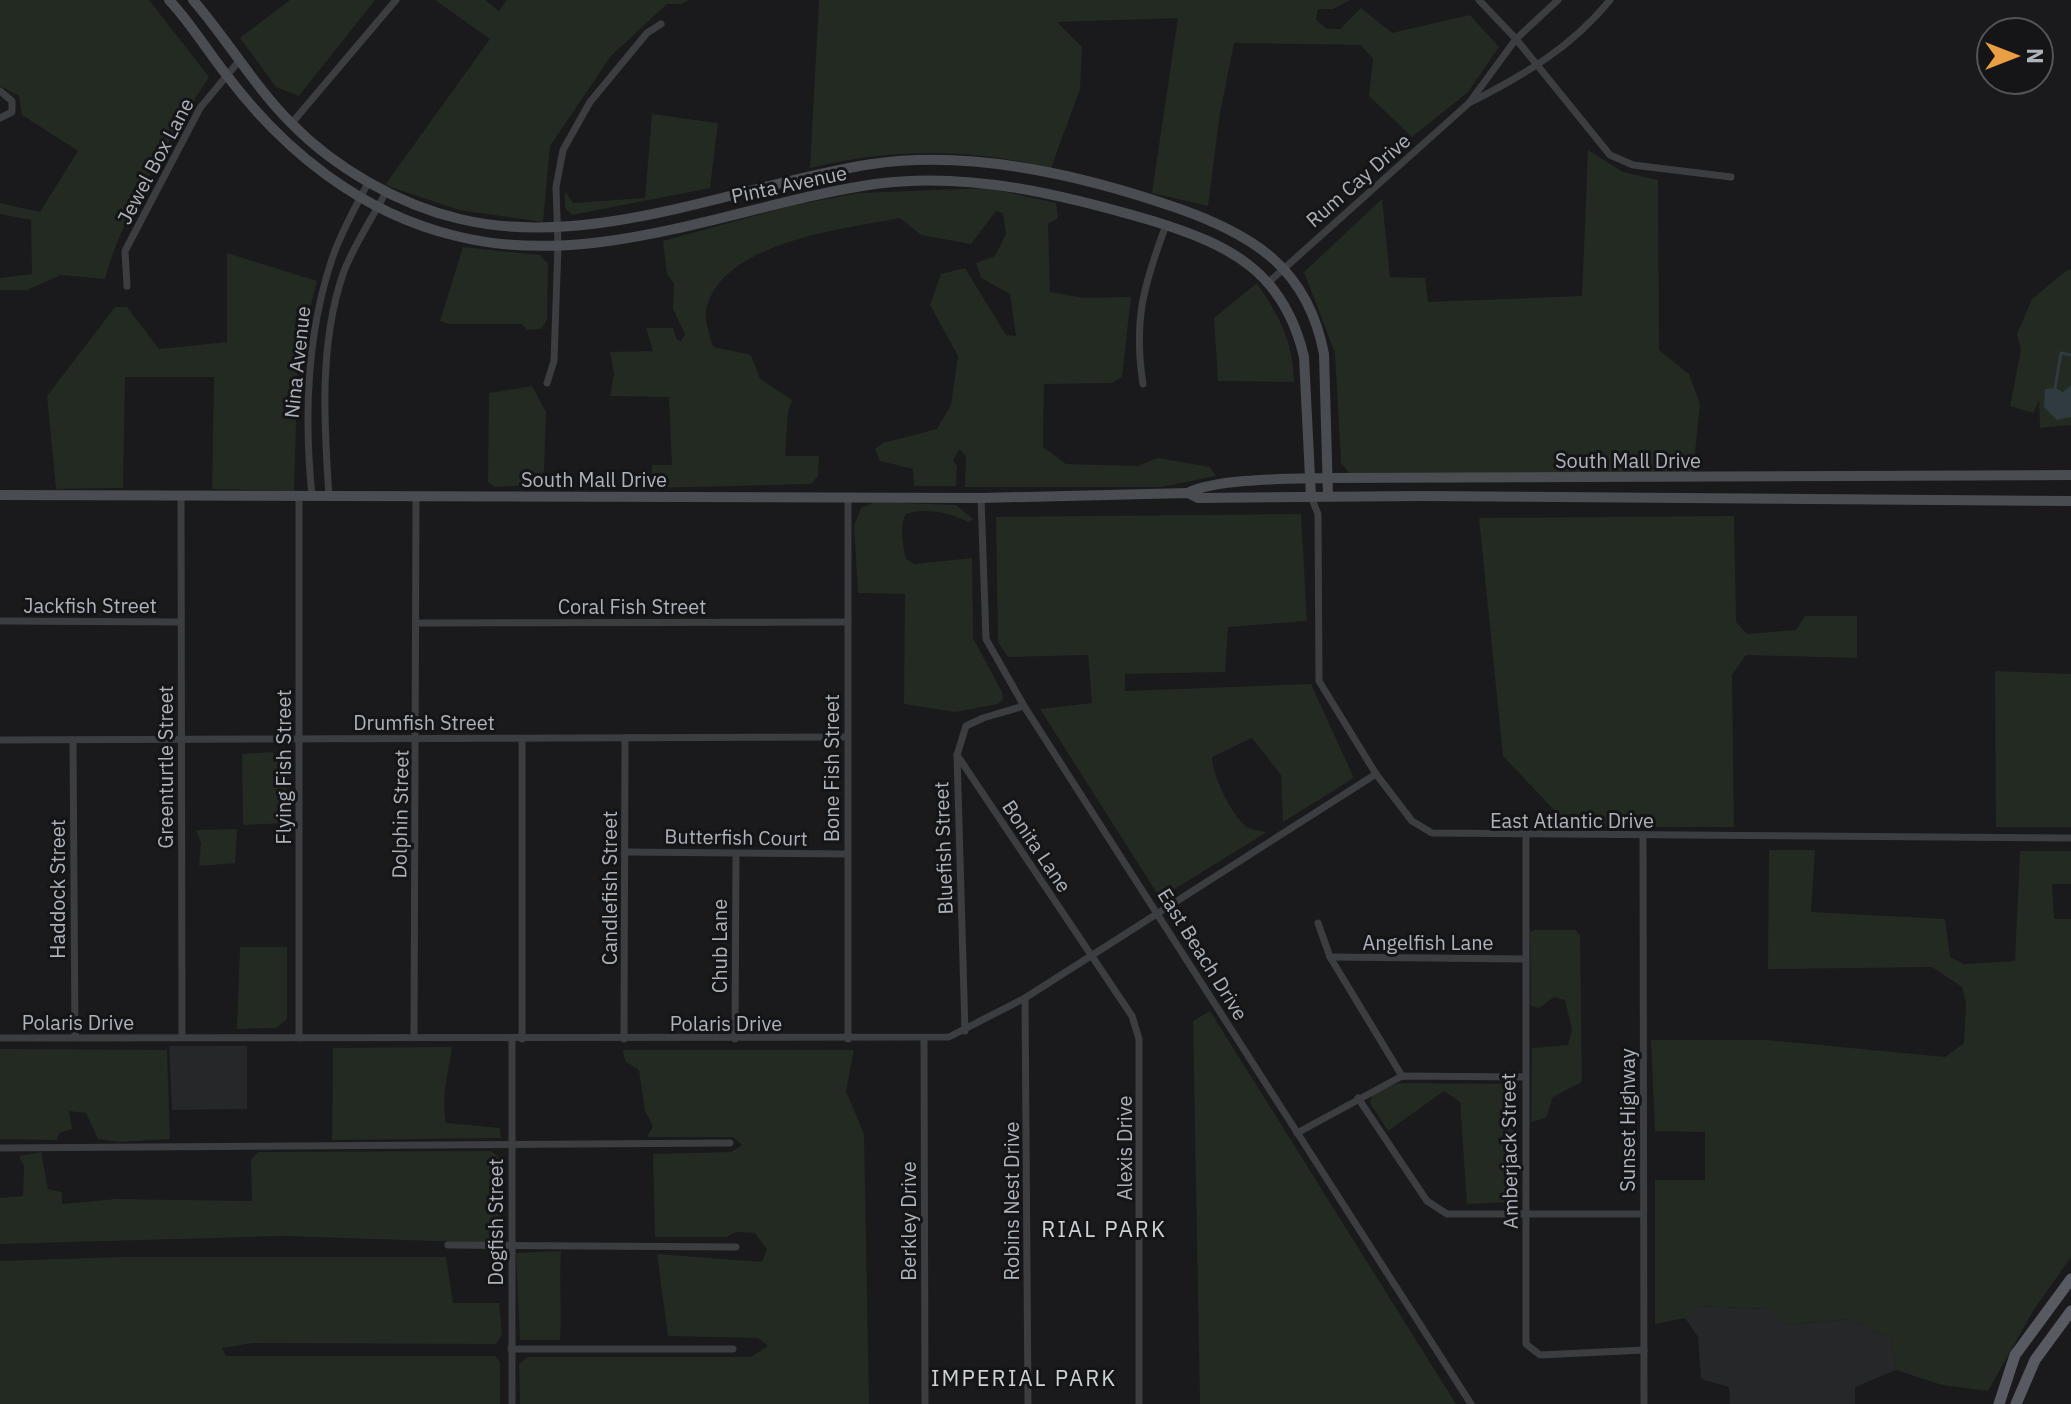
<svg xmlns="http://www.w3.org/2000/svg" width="2071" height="1404" font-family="'IBM Plex Sans',sans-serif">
	<rect width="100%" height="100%" fill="#1a1a1c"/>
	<g fill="#262729">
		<polygon points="169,1046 247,1046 247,1109 172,1110"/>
		<polygon points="1698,1306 1770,1309 1786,1325 1849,1319 1891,1339 1896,1370 1855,1387 1855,1404 1730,1404 1729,1387 1701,1379 1698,1337 1685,1318"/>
	</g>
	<g fill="#222a22">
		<path d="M0 0H149L209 77C174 131 121 217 105 279L61 275 27 290H0V278L32 274 31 220 0 214V203L40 212 78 151 22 115 19 96 0 86Z"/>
		<polygon points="290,0 375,0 299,96 276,87 240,38"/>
		<polygon points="435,0 485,0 499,11 507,0 688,0 682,4 667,4 611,56 550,146 543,222 459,210 385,185 490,39"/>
		<path d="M819 0H1350L1333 9H1318L1316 20 1327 29H1340L1361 8 1392 33 1470 15 1499 47 1468 92 1412 137 1369 96 1373 59 1361 45 1234 43 1220 113 1208 206 1152 193 1178 18 1057 22 1082 47 1080 89 1051 168C966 148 895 148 810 168Z"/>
		<polygon points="652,114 718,123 710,188 572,215 565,208 565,191 573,203 645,198"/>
		<polygon points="1588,150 1623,172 1658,180 1659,350 1689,374 1700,404 1693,473 1350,474 1341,463 1335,353 1304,272 1382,199 1390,277 1425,278 1428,302 1582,296"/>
		<path d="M987 188 1056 203 1058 218 1048 224 1050 292 1084 298 1131 297 1122 377 1112 383 1044 384 1043 447 1066 464 1138 466 1158 458 1210 467 1216 476 1161 487H965L966 456 959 449 953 461 957 466 956 486H914L913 469 880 461 875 449 883 443 937 429 951 405 958 356 930 305 941 274 965 268 1006 335 1016 336 1010 294 981 278 976 263 995 256 1006 234 1003 213 996 211 971 244 921 235 900 218C844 229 719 242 706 311 704 321 711 338 713 347L751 355 760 379 792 400 788 412 785 456H819L818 476 811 484 651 488 652 465H672L669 397 610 396 614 374 610 352 653 351 646 328H673L677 340 681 341 685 334 673 309 674 284 667 274 663 241 794 205 860 193Z"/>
		<polygon points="463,247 540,255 548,264 547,320 541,329 527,330 522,324 449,324 440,321"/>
		<polygon points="227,253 317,281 298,356 294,491 212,489 214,377 125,377 123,488 56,489 47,396 115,307 127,307 159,349 227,342"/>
		<polygon points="2067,270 2071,270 2071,425 2040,428 2039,400 2033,413 2010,406 2021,350 2017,334 2032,299"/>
		<path d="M1257 283C1279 316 1293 341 1294 382L1218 381 1214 318Z"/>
		<polygon points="532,386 546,412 544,470 537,485 495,487 488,482 489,393"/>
		<path d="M874 502 956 505 973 519 969 522C950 513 926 507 906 514 899 524 903 547 906 559L915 564 972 558 973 638 1002 692 1003 699 998 704 955 712 904 704 905 594 858 593 854 525 861 508Z"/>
		<path d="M1301 514 1307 621 1228 627 1225 672 1125 674V691L1311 684 1354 778 1283 822 1281 775 1252 738 1212 757C1212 774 1232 817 1247 827 1252 830 1261 831 1267 832L1160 898 1040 709 1092 703 1088 655 1008 657 998 642 996 517Z"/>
		<polygon points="1734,516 1736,622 1747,634 1796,630 1805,616 1857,616 1857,658 1746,655 1732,675 1734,827 1570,827 1503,756 1479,518"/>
		<polygon points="1995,671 2071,674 2071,827 1996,827"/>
		<polygon points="271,752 286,761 288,823 243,825 242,754"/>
		<polygon points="237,829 235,863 199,866 201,843 196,830"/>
		<polygon points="1769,850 1815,850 1811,912 1945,919 1950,957 1964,964 2015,961 2020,851 2071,851 2071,884 2052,884 2054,919 2071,919 2071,1257 2033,1311 1988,1391 1942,1385 1896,1370 1891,1339 1849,1319 1785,1325 1770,1309 1698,1306 1685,1318 1655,1324 1655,1180 1705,1180 1705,1132 1655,1131 1651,1040 1767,1040 1945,1057 1964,1043 1966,1003 1962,987 1932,967 1768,969"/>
		<polygon points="1535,930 1575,930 1580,935 1582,1082 1553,1097 1546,1118 1531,1122 1532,1048 1568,1045 1572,1030 1565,1000 1554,997 1539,1008 1531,1006 1530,932"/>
		<polygon points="240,947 287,947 287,1019 276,1028 237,1029"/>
		<polygon points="1210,1011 1456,1404 1200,1404 1193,1021"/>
		<path d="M452 1047C448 1074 441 1097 446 1123L500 1128 501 1138 332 1140 333 1048Z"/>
		<polygon points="0,1049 167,1050 170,1139 120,1142 98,1139 86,1113 69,1111 72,1129 59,1133 57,1140 0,1139"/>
		<polygon points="623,1050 854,1050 846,1091 864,1134 869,1404 520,1404 519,1364 528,1357 751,1357 768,1346 758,1338 668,1336 657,1254 762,1262 767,1249 755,1233 736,1232 726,1237 655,1237 653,1154 731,1152 742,1145 733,1137 647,1137 653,1126 645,1111 639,1070 625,1061"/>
		<polygon points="1399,1083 1508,1084 1514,1097 1516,1196 1510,1202 1467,1204 1460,1102 1444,1091 1388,1131 1370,1103 1373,1093"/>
		<polygon points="491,1151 501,1159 501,1238 496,1243 284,1236 0,1244 0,1198 23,1196 24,1166 19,1156 41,1152 48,1189 62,1192 62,1204 116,1199 252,1201 251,1160 258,1152"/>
		<path d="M561 1251C559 1281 562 1310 560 1340H520L516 1253Z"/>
		<polygon points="123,1257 446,1257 453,1303 499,1303 502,1334 496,1344 253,1343 222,1348 226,1356 495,1356 500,1362 500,1404 0,1404 0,1261"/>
	</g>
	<polygon fill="#303b40" points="2071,385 2071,417 2057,420 2044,407 2045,389 2055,388 2063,392"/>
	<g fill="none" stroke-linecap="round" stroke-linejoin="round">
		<polyline stroke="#303b40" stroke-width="3" points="2055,388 2061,353 2071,355"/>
		<g stroke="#3b3d41" stroke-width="7">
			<polyline points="1479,0 1516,39 1610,155 1633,165 1731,177"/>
			<polyline points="0,91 12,101 12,112 0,118"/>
			<path d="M1471 102C1524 75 1572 47 1610 0"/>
			<polyline points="291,124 396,0"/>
			<polyline points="1269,282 1469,103 1516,39 1558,0"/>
			<polyline points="127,286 125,251 200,108 239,61"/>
			<polyline points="547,383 554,361 558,246 556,187 563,150 590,102 647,33 661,24"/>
			<path d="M1143 384C1133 320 1144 284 1166 225"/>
			<polyline points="181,496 182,1037"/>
			<polyline points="299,496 299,1038"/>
			<path d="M312 496C304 417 306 336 332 259 341 232 356 206 369 181"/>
			<path d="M329 496C324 424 319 344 343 274 353 246 372 219 386 192"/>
			<polyline points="1311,497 1318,514 1319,681 1376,774 1412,821 1432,833 2071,838"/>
			<polyline points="981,498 986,639 1024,706 1471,1404"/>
			<polyline points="0,621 181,622"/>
			<polyline points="416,623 848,622"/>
			<polyline points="522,739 522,1039"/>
			<polyline points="0,740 847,737"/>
			<polyline points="73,740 75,1038"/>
			<polyline points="957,755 1132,1016 1139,1039 1139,1404"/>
			<polyline points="1526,836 1526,1344 1540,1355 1644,1350"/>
			<polyline points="1643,836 1644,1404"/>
			<polyline points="626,852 846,854"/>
			<polyline points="1318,923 1330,957 1402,1076"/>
			<polyline points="1330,957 1525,959"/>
			<polyline points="1025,998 1028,1404"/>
			<polyline points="965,1031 957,755 966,726 983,718 1024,706"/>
			<polyline points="414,1036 416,497"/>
			<polyline points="0,1038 949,1037 1025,998 1376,774"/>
			<polyline points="624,1039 625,738"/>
			<polyline points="735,1039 736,854"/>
			<polyline points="848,1039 848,496"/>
			<polyline points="924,1039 925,1404"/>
			<polyline points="1358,1098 1427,1201 1447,1214 1643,1214"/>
			<polyline points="1297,1133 1402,1076 1524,1077"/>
			<polyline points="0,1148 730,1143"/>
			<polyline points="448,1245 736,1247"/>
			<polyline points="511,1349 733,1349"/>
			<polyline points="512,1404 512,1039"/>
		</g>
		<g stroke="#494c51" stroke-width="10">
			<path d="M169 0C190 22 206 49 225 73 283 150 360 213 456 236 596 271 738 204 875 184 968 171 1065 195 1153 221 1231 245 1284 272 1304 357L1311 497"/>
			<path d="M193 0C227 39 254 86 291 123 335 168 399 205 460 219 593 251 741 184 872 164 974 149 1085 176 1180 209 1256 236 1308 270 1324 354L1328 496"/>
			<path d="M1188 493C1216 478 1294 479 1328 478L2071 475"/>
			<polyline points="0,495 981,498 1188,493 1198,498 1422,496 2071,501"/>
		</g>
		<g stroke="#575a60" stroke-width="11">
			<polyline points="1999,1404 2015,1355 2071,1279"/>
			<polyline points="2016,1404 2035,1360 2071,1311"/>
		</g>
	</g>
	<g text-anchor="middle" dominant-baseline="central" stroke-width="6" stroke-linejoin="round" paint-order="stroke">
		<g font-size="20" fill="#adb3bb" stroke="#151517">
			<text transform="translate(155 161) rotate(-62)">Jewel Box Lane</text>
			<text transform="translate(1358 180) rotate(-41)">Rum Cay Drive</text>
			<text transform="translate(789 184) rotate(-12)">Pinta Avenue</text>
			<text transform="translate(297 362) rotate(-84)">Nina Avenue</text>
			<text x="1628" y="460">South Mall Drive</text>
			<text x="594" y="479">South Mall Drive</text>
			<text x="90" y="605">Jackfish Street</text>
			<text x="632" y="606">Coral Fish Street</text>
			<text x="424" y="722">Drumfish Street</text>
			<text transform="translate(165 767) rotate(-90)">Greenturtle Street</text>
			<text transform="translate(283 767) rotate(-90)">Flying Fish Street</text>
			<text transform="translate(831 768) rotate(-90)">Bone Fish Street</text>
			<text transform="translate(400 814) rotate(-89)">Dolphin Street</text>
			<text x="1572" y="820">East Atlantic Drive</text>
			<text transform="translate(736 837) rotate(1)">Butterfish Court</text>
			<text transform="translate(1037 846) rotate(56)">Bonita Lane</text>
			<text transform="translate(943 848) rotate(-92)">Bluefish Street</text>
			<text transform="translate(609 888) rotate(-90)">Candlefish Street</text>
			<text transform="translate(57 889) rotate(-90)">Haddock Street</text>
			<text x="1428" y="942">Angelfish Lane</text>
			<text transform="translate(719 946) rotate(-90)">Chub Lane</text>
			<text transform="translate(1203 954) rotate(58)">East Beach Drive</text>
			<text x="78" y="1022">Polaris Drive</text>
			<text x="726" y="1023">Polaris Drive</text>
			<text transform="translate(1627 1120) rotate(-90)">Sunset Highway</text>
			<text transform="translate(1124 1148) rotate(-90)">Alexis Drive</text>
			<text transform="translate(1509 1151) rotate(-91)">Amberjack Street</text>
			<text transform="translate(1011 1201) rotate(-90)">Robins Nest Drive</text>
			<text transform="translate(908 1221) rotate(-90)">Berkley Drive</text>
			<text transform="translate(495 1222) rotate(-90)">Dogfish Street</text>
		</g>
		<g font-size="22" letter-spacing="2" fill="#ced2d7" stroke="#151517">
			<text x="1104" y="1228">RIAL PARK</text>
			<text x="1024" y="1377">IMPERIAL PARK</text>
		</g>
	</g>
	<g transform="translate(2015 56) rotate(90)"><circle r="38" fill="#151517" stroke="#525459" stroke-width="2"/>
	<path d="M0-6L14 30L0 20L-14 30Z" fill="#ea9f44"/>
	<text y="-12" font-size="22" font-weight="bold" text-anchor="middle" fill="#adb3bb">N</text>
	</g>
</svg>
